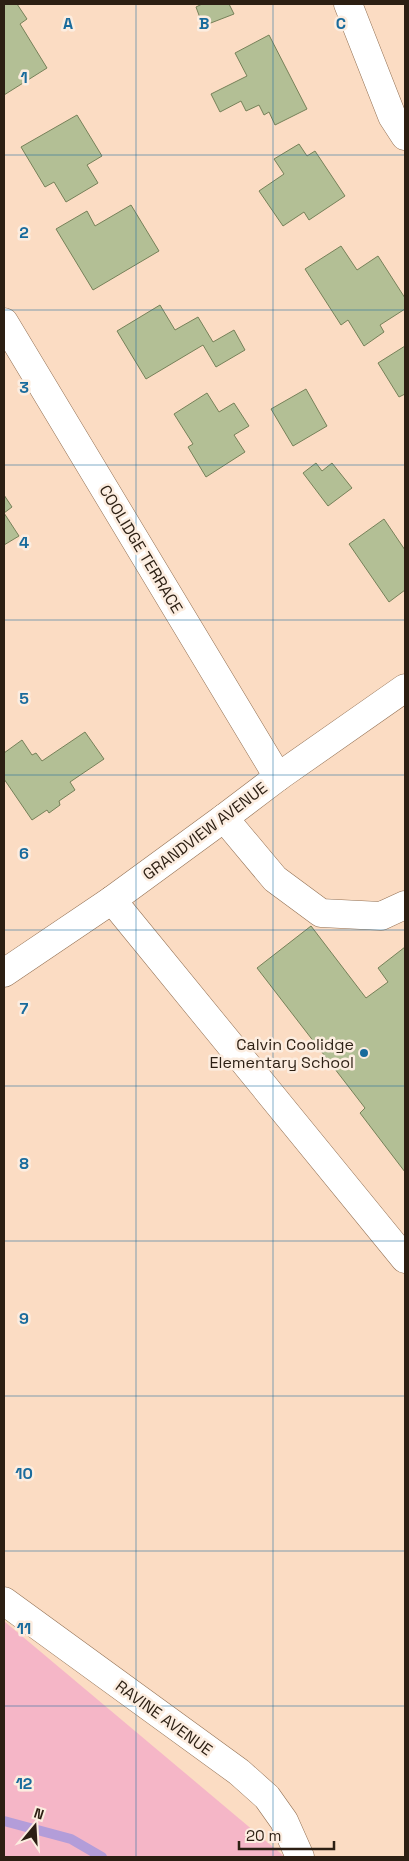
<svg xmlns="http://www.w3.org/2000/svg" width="409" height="1861" font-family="'Space Grotesk',sans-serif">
	<rect width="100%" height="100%" fill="#fbdcc3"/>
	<polygon fill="#f5b6c7" points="4,1621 285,1857 4,1857"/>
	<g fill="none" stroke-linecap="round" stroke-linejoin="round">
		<polyline stroke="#b39dd9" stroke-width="10" points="4,1821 71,1839 102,1857"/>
	</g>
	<g fill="#b3bf95" stroke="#768159">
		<polygon points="4,4 17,4 27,19 20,24 47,68 4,95"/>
		<polygon points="202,4 229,4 234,14 203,26 196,7"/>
		<polygon points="269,35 307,109 275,125 269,112 264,115 259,105 246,111 241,101 220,112 211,94 247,76 235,53"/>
		<polygon points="77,115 102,156 87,165 98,183 66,202 54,182 45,187 21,147"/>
		<polygon points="299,144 307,156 315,151 345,196 309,220 304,212 283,226 259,191 284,174 274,159"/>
		<polygon points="131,205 159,251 93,290 56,229 87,211 95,226"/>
		<polygon points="341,246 357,270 378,256 405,298 405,309 380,325 384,332 364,346 348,320 341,325 305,269"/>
		<polygon points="160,305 175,330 198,317 213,342 234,330 245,350 216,367 203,345 146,379 117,331"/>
		<polygon points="405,346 405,394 399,397 378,363"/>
		<polygon points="306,389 327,426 293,446 271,409"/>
		<polygon points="207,393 219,412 234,403 249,426 234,435 245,452 206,477 188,447 193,444 174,414"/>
		<polygon points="316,463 322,471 332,463 352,488 328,506 303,473"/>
		<polygon points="4,495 12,507 4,513"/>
		<polygon points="4,513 19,536 4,545"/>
		<polygon points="384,519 405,550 405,590 389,602 349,544"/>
		<polygon points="85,732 104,759 70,782 75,790 59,801 60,805 49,813 47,810 32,820 4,779 4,753 22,740 32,755 36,753 42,761"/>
		<polygon points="311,926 366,998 388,982 378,968 405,947 405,1172 360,1113 365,1108 257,968"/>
	</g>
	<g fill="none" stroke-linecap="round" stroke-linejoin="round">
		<defs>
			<g id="minor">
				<polyline points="348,4 392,116 405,136"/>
				<polyline points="4,322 278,777"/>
				<polyline points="224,818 275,879 321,913 381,916 405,905"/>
				<polyline points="112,900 405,1259"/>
				<polyline points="4,973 112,900 224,818 278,777 405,688"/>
				<polyline points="4,1601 239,1772 267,1797 284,1821 300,1857"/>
			</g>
		</defs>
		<use href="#minor" stroke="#937154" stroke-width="29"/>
		<use href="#minor" stroke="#fff" stroke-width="28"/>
	</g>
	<path fill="none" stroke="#196b9c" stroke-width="1" stroke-opacity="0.55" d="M136 4V1857M273 4V1857M4 155H405M4 310H405M4 465H405M4 620H405M4 775H405M4 930H405M4 1086H405M4 1241H405M4 1396H405M4 1551H405M4 1706H405"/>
	<circle fill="#196b9c" stroke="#fcede0" stroke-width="2" cx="364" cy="1053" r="5"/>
	<g text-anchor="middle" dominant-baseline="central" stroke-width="5" stroke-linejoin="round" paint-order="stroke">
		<g font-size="16" fill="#2c1f13" stroke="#fcede0">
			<text transform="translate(141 549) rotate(59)">COOLIDGE TERRACE</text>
			<text transform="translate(205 831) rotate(-37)">GRANDVIEW AVENUE</text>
			<text transform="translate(164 1718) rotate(36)">RAVINE AVENUE</text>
		</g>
		<g font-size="16" fill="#2c1f13" stroke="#fcede0" text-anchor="end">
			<text x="354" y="1044">Calvin Coolidge<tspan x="354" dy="18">Elementary School</tspan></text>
		</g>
	</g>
	<g font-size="16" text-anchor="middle" font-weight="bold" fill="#196b9c" stroke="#fcede0" stroke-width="5" stroke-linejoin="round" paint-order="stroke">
		<text x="68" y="29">A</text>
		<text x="204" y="29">B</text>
		<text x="341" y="29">C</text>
		<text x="24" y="83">1</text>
		<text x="24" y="238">2</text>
		<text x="24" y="393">3</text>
		<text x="24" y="548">4</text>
		<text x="24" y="704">5</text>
		<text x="24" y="859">6</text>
		<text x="24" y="1014">7</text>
		<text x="24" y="1169">8</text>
		<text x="24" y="1324">9</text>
		<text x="24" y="1479">10</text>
		<text x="24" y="1634">11</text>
		<text x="24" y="1789">12</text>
	</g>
	<rect width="409" height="1861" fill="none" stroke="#2c1f13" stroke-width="10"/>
	<g transform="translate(35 1826) rotate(18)" stroke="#fcede0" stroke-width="4" paint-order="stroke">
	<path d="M0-4L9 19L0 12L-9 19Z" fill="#2c1f13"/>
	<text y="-8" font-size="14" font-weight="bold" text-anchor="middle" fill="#2c1f13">N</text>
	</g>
	<path d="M239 1841v8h95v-8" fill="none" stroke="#2c1f13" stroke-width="2.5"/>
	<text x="246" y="1841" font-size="15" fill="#2c1f13" stroke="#fcede0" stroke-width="4" paint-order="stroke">20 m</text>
</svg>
